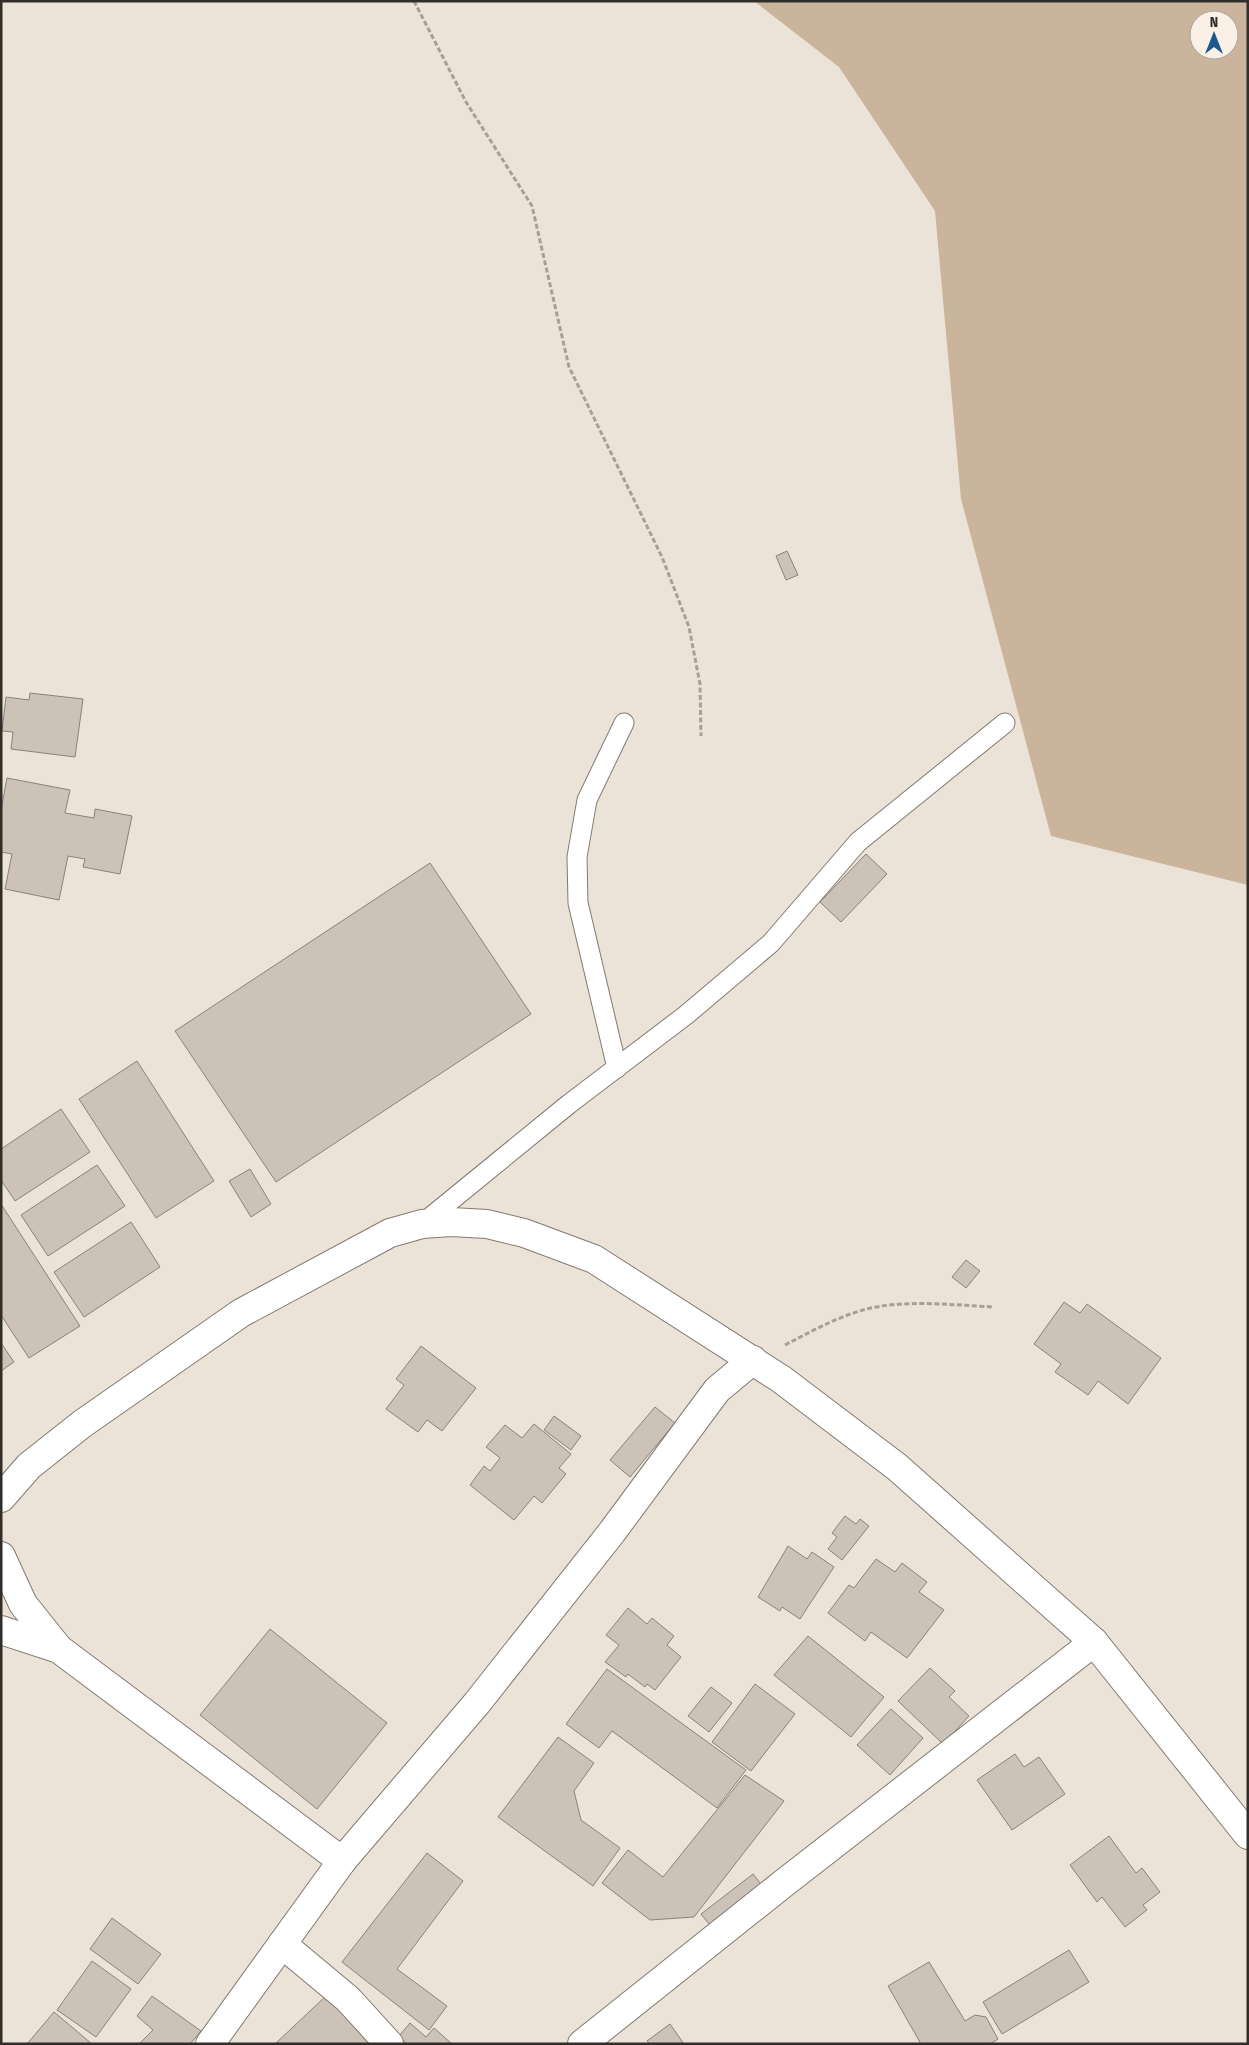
<svg xmlns="http://www.w3.org/2000/svg" width="1249" height="2045" font-family="'Fira Sans Condensed',sans-serif">
	<rect width="100%" height="100%" fill="#ece3d8"/>
	<path fill="#cab49b" fill-rule="evenodd" d="M754 1H1248V885L1051 836 961 499 935 211 839 67ZM1199 20H1229V50H1199Z"/>
	<g fill="#ccc2b8" stroke="#8a8178">
		<polygon points="787,551 798,575 786,580 776,556"/>
		<polygon points="30,693 83,699 75,757 11,749 13,732 2,731 6,697 29,700"/>
		<polygon points="7,778 70,790 65,813 94,818 95,809 132,816 120,874 83,867 85,859 68,856 59,900 5,889 12,854 1,852 1,810"/>
		<polygon points="866,854 887,874 841,922 820,902"/>
		<polygon points="430,863 531,1014 276,1182 175,1031"/>
		<polygon points="137,1061 214,1181 156,1218 79,1099"/>
		<polygon points="61,1109 90,1152 15,1201 1,1180 1,1149"/>
		<polygon points="97,1165 125,1206 48,1256 21,1215"/>
		<polygon points="250,1169 271,1204 251,1217 229,1181"/>
		<polygon points="1,1204 80,1326 29,1358 1,1315"/>
		<polygon points="131,1222 160,1267 84,1317 54,1272"/>
		<polygon points="966,1260 980,1271 966,1288 952,1277"/>
		<polygon points="1064,1302 1080,1313 1087,1304 1161,1358 1128,1404 1098,1381 1088,1395 1055,1372 1061,1364 1034,1344"/>
		<polygon points="1,1343 14,1362 1,1371"/>
		<polygon points="421,1346 476,1388 442,1431 427,1420 418,1432 386,1409 404,1385 396,1379"/>
		<polygon points="655,1407 675,1423 630,1477 610,1460"/>
		<polygon points="554,1416 581,1436 571,1450 544,1430"/>
		<polygon points="534,1424 571,1454 559,1468 566,1474 542,1503 534,1496 514,1520 470,1485 484,1466 490,1471 500,1458 486,1447 505,1425 522,1438"/>
		<polygon points="845,1516 856,1524 860,1519 869,1526 842,1560 828,1549 837,1537 832,1533"/>
		<polygon points="788,1546 807,1559 812,1552 834,1567 800,1619 782,1607 780,1611 758,1597"/>
		<polygon points="876,1559 895,1572 902,1563 927,1582 919,1592 944,1610 907,1658 871,1632 865,1641 828,1613 849,1585 854,1588"/>
		<polygon points="628,1608 647,1624 652,1618 674,1636 667,1645 681,1657 655,1690 647,1684 645,1687 628,1674 626,1677 605,1662 619,1645 606,1635"/>
		<polygon points="270,1629 387,1723 317,1809 200,1715"/>
		<polygon points="808,1636 884,1697 851,1737 774,1675"/>
		<polygon points="930,1668 955,1691 949,1697 969,1716 943,1744 898,1701"/>
		<polygon points="607,1669 746,1770 717,1808 612,1731 599,1748 566,1724"/>
		<polygon points="755,1684 795,1714 751,1771 712,1742"/>
		<polygon points="711,1687 732,1703 709,1732 688,1716"/>
		<polygon points="891,1709 923,1738 890,1775 857,1745"/>
		<polygon points="558,1737 594,1763 574,1791 581,1820 620,1848 593,1886 498,1817"/>
		<polygon points="1015,1754 1024,1767 1039,1757 1065,1794 1012,1830 977,1780"/>
		<polygon points="745,1775 784,1801 694,1917 650,1920 602,1883 628,1850 663,1877"/>
		<polygon points="1109,1836 1136,1873 1142,1868 1160,1892 1143,1905 1147,1910 1125,1927 1102,1897 1097,1902 1070,1865"/>
		<polygon points="427,1853 463,1881 397,1969 447,2006 429,2030 342,1962"/>
		<polygon points="753,1874 765,1889 713,1929 701,1914"/>
		<polygon points="112,1918 161,1954 138,1984 90,1949"/>
		<polygon points="1069,1950 1089,1982 1002,2034 983,2002"/>
		<polygon points="92,1961 131,1989 96,2037 57,2010"/>
		<polygon points="929,1962 965,2021 975,2015 986,2017 998,2039 990,2044 921,2044 888,1986"/>
		<polygon points="327,1995 373,2044 275,2044"/>
		<polygon points="152,1996 201,2031 190,2044 139,2044 153,2030 137,2016"/>
		<polygon points="54,2012 92,2044 27,2044"/>
		<polygon points="410,2023 426,2037 434,2028 452,2044 407,2044 399,2036"/>
		<polygon points="670,2024 684,2044 650,2044 647,2041"/>
	</g>
	<g fill="none" stroke-linecap="round" stroke-linejoin="round">
		<defs>
			<g id="service">
				<polyline points="617,1068 578,903 577,857 587,800 624,723"/>
				<polyline points="422,1224 569,1104 686,1015 771,943 858,842 1005,723"/>
			</g>
			<g id="minor">
				<polyline points="1,1498 29,1466 82,1424 241,1313 390,1233 422,1224 451,1222 487,1224 524,1233 594,1259 781,1379 897,1467 1094,1642 1248,1835"/>
				<polyline points="1,1556 23,1604 59,1649 342,1861"/>
				<polyline points="1,1630 59,1649"/>
				<polyline points="282,1944 348,1999 389,2044"/>
				<polyline points="210,2044 342,1861 477,1703 612,1532 717,1390 753,1360"/>
				<polyline points="582,2044 784,1883 1094,1642"/>
			</g>
		</defs>
		<use href="#service" stroke="#827970" stroke-width="21"/>
		<use href="#minor" stroke="#827970" stroke-width="30"/>
		<g stroke="#a69f97" stroke-width="3" stroke-dasharray="5 2.5" stroke-linecap="butt">
			<polyline points="414,1 466,102 532,206 569,367 662,557 689,627 700,684 701,736"/>
			<path d="M785 1345C810 1332 835 1318 863 1310 902 1299 953 1305 994 1307"/>
		</g>
		<use href="#service" stroke="#fff" stroke-width="19"/>
		<use href="#minor" stroke="#fff" stroke-width="28"/>
	</g>
	<rect width="1249" height="2045" fill="none" stroke="#312e2a" stroke-width="5"/>
	<g transform="translate(1214 35)"><circle r="24" fill="#faf0e6" stroke="#aaa29b"/>
	<path d="M0-4L9 19L0 12L-9 19Z" fill="#1b588e"/>
	<text y="-8" font-size="14" font-weight="bold" text-anchor="middle" fill="#312e2a">N</text>
	</g>
</svg>
